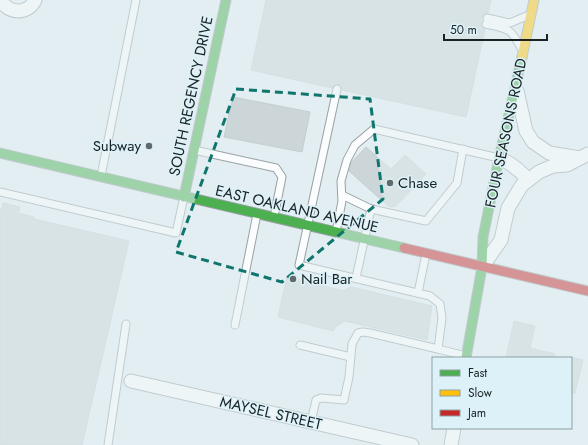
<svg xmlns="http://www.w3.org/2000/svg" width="588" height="445" font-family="Jost,sans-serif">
	<rect width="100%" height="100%" fill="#e2eef2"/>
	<g fill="#ccd5d8" stroke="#c4ced1">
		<polygon points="266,0 491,0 488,13 484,14 482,17 481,25 485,29 466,117 342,90 342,87 338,84 335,84 332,88 251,70"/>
		<polygon points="233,97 310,112 302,152 224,137"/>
		<polygon points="366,147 391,169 405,155 426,174 396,206 391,207 388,206 349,171 351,163"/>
		<polygon points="3,203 20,207 18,213 34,217 34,219 129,241 82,445 0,445 0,209 2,209"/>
		<polygon points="287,276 343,291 351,287 432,306 427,340 345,321 335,327 333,331 278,317"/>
		<polygon points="514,321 535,326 530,348 555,354 554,358 506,358"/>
		<polygon points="571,357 583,360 575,393 571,393"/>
	</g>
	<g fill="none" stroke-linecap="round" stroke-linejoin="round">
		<defs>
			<g id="lane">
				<polyline points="487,18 510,23 529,15"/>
				<path d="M486 24C508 29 510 27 521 48"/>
				<polyline points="337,89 299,265 430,296 440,304 442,318 438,349 466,356"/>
				<polyline points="194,150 276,168 282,177 274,217"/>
				<polyline points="101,176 136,0"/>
				<polyline points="0,192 176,233 184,197"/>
				<polyline points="342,195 371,209 426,221 457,183 463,149"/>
				<polyline points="336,232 342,201 341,181 347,160 355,145 374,129 499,158"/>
				<polyline points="356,278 371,209"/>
				<polyline points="418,293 426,254"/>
				<polyline points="235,325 257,214"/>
				<polyline points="300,345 351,357"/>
				<polyline points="311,422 316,400 321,398 344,400 349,377 352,344 358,333 363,332 370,333 438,349"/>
				<polyline points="108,445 126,324"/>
			</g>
			<g id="street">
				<path d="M1 0C8 14 28 15 35 0"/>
				<polyline points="517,91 526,131 533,142 549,153 580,158"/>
				<path d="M499 158C511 163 520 170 528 180"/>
				<polyline points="482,267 501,240 508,208 522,185 539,172 553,166 567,165 588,154"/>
				<polyline points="131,381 412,445"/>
				<polyline points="451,445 454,428"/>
			</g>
			<g id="fast">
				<polyline points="0,153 404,248"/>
				<polyline points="184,197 226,0"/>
				<polyline points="466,358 482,267 483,237 499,158 522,57"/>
			</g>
			<polyline id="slow" points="522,57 534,0"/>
			<polyline id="jam" points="404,248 588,291"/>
		</defs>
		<use href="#lane" stroke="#98a1a4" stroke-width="9"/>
		<use href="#street" stroke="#98a1a4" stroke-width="15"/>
		<use href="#fast" stroke="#98a1a4" stroke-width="11"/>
		<use href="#slow" stroke="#98a1a4" stroke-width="11"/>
		<use href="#jam" stroke="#98a1a4" stroke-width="11"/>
		<use href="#lane" stroke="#fbfcfd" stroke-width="7"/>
		<use href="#street" stroke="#fbfcfd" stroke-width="13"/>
		<use href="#fast" stroke="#4caf50" stroke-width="9"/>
		<use href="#slow" stroke="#ffc107" stroke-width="9"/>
		<use href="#jam" stroke="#c62828" stroke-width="9"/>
	</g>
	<path d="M0 0H588V445H0ZM236 89 370 99 383 199 282 282 176 252Z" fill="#e2eef2" fill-opacity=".55" fill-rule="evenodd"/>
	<path fill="none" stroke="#0f766e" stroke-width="3" stroke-dasharray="8 5" stroke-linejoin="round" d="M236 89 370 99 383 199 282 282 176 252Z"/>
	<g fill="#60696c" stroke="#dcf2f8" stroke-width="1.5">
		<circle cx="149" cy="146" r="4"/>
		<circle cx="390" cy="183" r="4"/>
		<circle cx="293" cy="279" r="4"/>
	</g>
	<g text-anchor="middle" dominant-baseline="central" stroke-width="3" stroke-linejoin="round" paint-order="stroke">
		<g font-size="15" fill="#1a2224" stroke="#dcf2f8">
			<text transform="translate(191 96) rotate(-78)">SOUTH REGENCY DRIVE</text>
			<text transform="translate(506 133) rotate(-78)">FOUR SEASONS ROAD</text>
			<text transform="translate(297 209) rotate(13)">EAST OAKLAND AVENUE</text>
			<text transform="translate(271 413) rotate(13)">MAYSEL STREET</text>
		</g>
		<g font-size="15" fill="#1a2224" stroke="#dcf2f8" text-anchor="start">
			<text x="141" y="146" text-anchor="end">Subway</text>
			<text x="398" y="183">Chase</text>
			<text x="301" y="279">Nail Bar</text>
		</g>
	</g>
	<rect x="432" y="357" width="140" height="72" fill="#dcf2f8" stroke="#8e9fa3"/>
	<rect x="440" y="370" width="20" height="6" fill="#4caf50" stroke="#8e9fa3"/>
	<text x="468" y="377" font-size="12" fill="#1a2224">Fast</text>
	<rect x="440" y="390" width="20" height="6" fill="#ffc107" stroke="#8e9fa3"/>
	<text x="468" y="397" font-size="12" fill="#1a2224">Slow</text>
	<rect x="440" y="410" width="20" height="6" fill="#c62828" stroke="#8e9fa3"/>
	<text x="468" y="417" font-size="12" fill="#1a2224">Jam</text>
	<path d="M444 34v6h103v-6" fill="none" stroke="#1a2224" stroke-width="2"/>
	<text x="450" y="34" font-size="12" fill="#1a2224" stroke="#dcf2f8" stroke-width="3" paint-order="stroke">50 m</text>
</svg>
